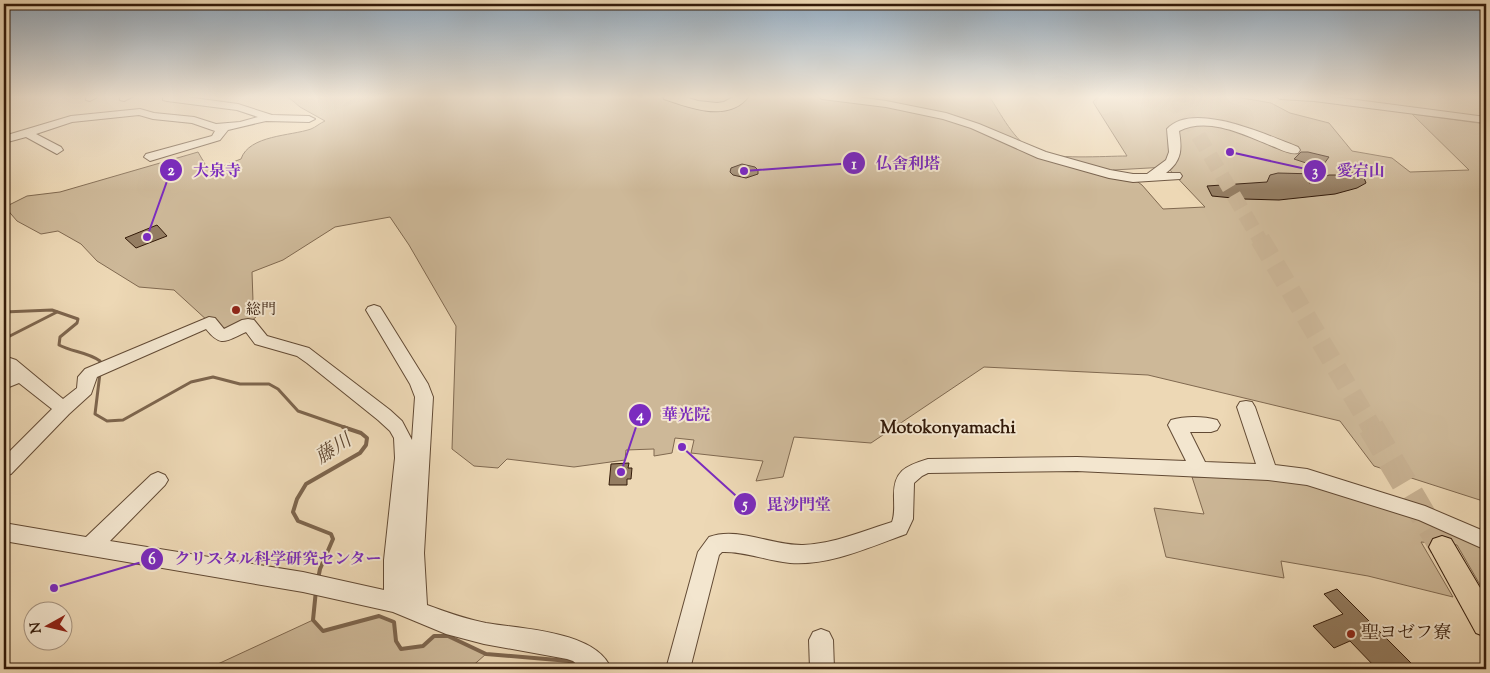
<svg xmlns="http://www.w3.org/2000/svg" width="1490" height="673" font-family="'Sorts Mill Goudy','Noto Serif JP',serif">
	<rect width="100%" height="100%" fill="#edd8b5"/>
	<filter id="stains"><feTurbulence type="fractalNoise" baseFrequency=".004" numOctaves="4"/><feColorMatrix values="0 0 0 0 .2 0 0 0 0 .09 0 0 0 0 .02 0 0 0 .5 -.17"/></filter>
	<radialGradient id="worn" r=".72"><stop offset=".6" stop-color="#630" stop-opacity="0"/><stop offset="1" stop-color="#630" stop-opacity=".3"/></radialGradient>
	<g fill="#cdb898" stroke="#806950" fill-rule="evenodd">
		<path d="M287 96H989C1001 114 1014 141 1034 151 1052 160 1105 156 1127 156L1093 102 1098 96H1231L1271 103 1290 113 1329 123 1352 151 1392 158 1410 172 1469 170 1412 114 1486 124V502L1374 466 1340 421 1148 375 984 367 871 443 794 437 783 477 756 481 763 461 691 453 694 440 675 438 672 453 654 456V449L626 450 625 460 574 467 507 459 498 468 474 466 452 449 456 326 409 245 390 217 335 227 283 260 252 272 253 301 257 316 248 324 221 337 209 322 174 290 139 287 97 261 81 244 58 231 41 234 17 221 5 207 27 196 60 192 198 152 209 171 241 159C249 135 291 136 311 129 316 127 320 123 325 121L300 107ZM1167 167 1205 207 1163 209 1142 185 1135 180 1109 174 1113 170Z"/>
		<polygon points="1192,477 1307,477 1425,514 1486,541 1486,595 1457,545 1421,542 1453,597 1368,576 1281,561 1284,578 1166,557 1154,508 1204,514"/>
		<polygon points="379,616 394,622 396,641 401,649 423,646 434,636 448,636 486,654 469,669 207,669 313,620 323,631"/>
	</g>
	<g fill="none" stroke-linecap="round" stroke-linejoin="round">
		<g stroke="#7d654d" stroke-width="3">
			<path d="M4 312 52 310 78 319 77 323 60 337 59 345C72 352 88 352 100 361V366"/>
			<polyline points="4,339 57,312"/>
			<polyline points="100,373 95,414 107,421 123,420 191,382 213,377 240,384 269,384 278,389 298,411 347,428"/>
		</g>
		<g stroke="#7d654d" stroke-width="4">
			<polyline points="318,579 320,569 333,539 331,534 298,521 293,512 297,499 306,484 360,453 366,445 367,438 361,433 343,427"/>
			<polyline points="316,590 313,620 323,631 379,616 394,622 396,641 401,649 423,646 434,636 448,636 486,654 569,661 577,669"/>
		</g>
	</g>
	<g fill="#947d62" stroke="#331a09">
		<polygon points="1301,152 1308,152 1329,157 1321,168 1294,159"/>
		<polygon points="742,164 755,167 758,170 758,174 746,178 733,175 730,172 731,168"/>
		<polygon points="1341,169 1352,173 1361,170 1366,183 1357,188 1335,194 1279,200 1243,199 1212,196 1207,186 1267,182 1270,175 1278,173 1316,174 1309,183 1329,175 1340,175"/>
		<polygon points="157,225 167,236 136,248 125,238"/>
		<polygon points="629,463 628,468 632,468 631,479 627,479 627,485 609,485 611,464"/>
		<polygon points="1337,589 1417,669 1377,669 1350,641 1334,648 1313,626 1343,614 1324,594"/>
	</g>
	<g fill="none" stroke-linecap="round" stroke-linejoin="round">
		<polyline stroke="#c8b293" stroke-width="15" stroke-dasharray="15 8" stroke-linecap="butt" points="1175,96 1260,240"/>
		<polyline stroke="#c8b293" stroke-width="20" stroke-dasharray="20 10" stroke-linecap="butt" points="1260,239 1372,428"/>
		<polyline stroke="#c8b293" stroke-width="26" stroke-dasharray="26 13" stroke-linecap="butt" points="1371,427 1442,547"/>
		<defs>
			<g id="minor">
				<polygon points="86,96 99,96 90,101 86,100"/>
				<polygon points="120,96 134,96 124,101 120,100"/>
				<polygon points="163,96 179,96 238,104 272,115 309,116 315,119 309,122 266,121 228,130 220,140 150,161 144,157 146,154 212,136 215,131 192,123 153,119 139,115 72,122 36,134 61,147 63,150 57,154 26,137 4,143 4,136 71,116 140,109 154,113 194,117 216,124 240,122 258,117 237,110 167,101 163,100"/>
				<path d="M817 96H850L886 101 946 113 979 124 1046 152 1110 170 1133 174H1147L1166 160 1169 152 1167 129C1193 100 1269 136 1298 147L1300 150 1298 153C1290 155 1280 149 1272 146 1245 135 1208 116 1179 131 1182 149 1182 161 1166 173H1180L1182 176 1180 179 1133 182 1109 178 1038 158 971 128 943 119 886 107 822 99Z"/>
				<polygon points="1275,96 1326,96 1486,117 1486,123 1314,101 1280,99"/>
				<path d="M374 305 380 307 382 310 428 384 433 397 424 553 427 605C446 612 466 619 486 623 521 629 597 631 611 669H582L573 661 567 659 484 644 446 634 393 612 303 592 4 541V523L86 537 151 475 158 472 165 475 168 480 165 485 110 541 303 572 384 590V560L395 458 394 438 390 431 378 420 307 363 297 356 255 344 246 332C226 341 221 348 206 329L97 377 91 394 69 414 11 474 4 476V457L52 409 19 383 4 389V376L9 373 4 368V360L10 358 16 360 63 399 77 388 78 377 85 369 209 317 215 318 224 329 242 320 248 319 254 320 267 336 309 348 390 410 402 421 412 440 415 397 410 384 366 310 368 307Z"/>
				<path d="M1246 401 1252 402 1255 407 1275 465 1307 469 1425 506 1486 532V550L1419 520 1307 485 1268 480 1077 471 928 473 922 476 914 483 913 519 906 534C870 547 829 566 790 563 767 561 745 551 722 552L719 555 690 669H666L698 552 709 537C738 526 772 546 803 545 833 544 863 531 892 522 895 514 894 506 894 498 893 471 905 466 928 459L1077 457 1186 461 1168 425 1171 420C1184 416 1204 416 1217 420L1220 425 1217 430 1211 432H1190L1205 462 1256 464 1237 407 1240 402Z"/>
				<polygon points="821,629 829,632 833,640 834,669 810,669 809,640 813,632"/>
			</g>
			<g id="major">
				<path d="M663 96H682L698 101 717 103 724 102 735 96H749C729 123 690 108 664 99Z"/>
				<polygon points="1442,536 1451,539 1486,598 1486,637 1476,633 1429,547 1433,539"/>
			</g>
		</defs>
		<use href="#minor" stroke="#624a34" stroke-width="2"/>
		<use href="#major" stroke="#331a09" stroke-width="2"/>
		<use href="#minor" fill="#f3e6cf" fill-rule="evenodd"/>
		<use href="#major" fill="#edd8b5" fill-rule="evenodd"/>
	</g>
	<linearGradient id="sky" x2="0" y2="1"><stop stop-color="#91a8bc"/><stop offset="0.51" stop-color="#f7edde"/><stop offset="1" stop-color="#f7edde" stop-opacity="0"/></linearGradient>
	<rect width="1490" height="190" fill="url(#sky)"/>
	<g fill="#8f2418" stroke="#f3e6cf" stroke-width="2">
		<circle cx="236" cy="310" r="5"/>
		<circle cx="1351" cy="634" r="5"/>
	</g>
	<g text-anchor="middle" dominant-baseline="central" stroke-width="4" stroke-linejoin="round" paint-order="stroke">
		<g font-size="15" fill="#331a09" stroke="#f3e6cf" text-anchor="start">
			<text x="246" y="310">総門</text>
		</g>
		<g font-size="18" font-weight="bold" fill="#331a09" stroke="#f3e6cf">
			<text x="948" y="429">Motokonyamachi</text>
		</g>
		<g font-size="18" fill="#331a09" stroke="#f3e6cf" text-anchor="start">
			<text x="1361" y="634">聖ヨゼフ寮</text>
		</g>
		<g font-size="19" font-style="italic" fill="#5e4631" stroke="#f3e6cf">
			<text transform="translate(334 450) rotate(-33)">藤川</text>
		</g>
	</g>
	<path fill="none" stroke="#7b2cbf" stroke-width="2" d="M744 171L854 163M147 237L171 170M1230 152L1315 171M621 472L640 415M682 447L745 504M54 588L152 559"/>
	<g fill="#7b2cbf" stroke="#f3e6cf" stroke-width="2">
		<circle cx="744" cy="171" r="5"/>
		<circle cx="147" cy="237" r="5"/>
		<circle cx="1230" cy="152" r="5"/>
		<circle cx="621" cy="472" r="5"/>
		<circle cx="682" cy="447" r="5"/>
		<circle cx="54" cy="588" r="5"/>
		<circle cx="854" cy="163" r="12"/>
		<circle cx="171" cy="170" r="12"/>
		<circle cx="1315" cy="171" r="12"/>
		<circle cx="640" cy="415" r="12"/>
		<circle cx="745" cy="504" r="12"/>
		<circle cx="152" cy="559" r="12"/>
	</g>
	<g font-size="15" text-anchor="middle" font-weight="bold" fill="#fff">
		<text x="854" y="169">1</text>
		<text x="171" y="175">2</text>
		<text x="1315" y="176">3</text>
		<text x="640" y="420">4</text>
		<text x="745" y="509">5</text>
		<text x="152" y="564">6</text>
	</g>
	<g font-size="16" text-anchor="middle" font-weight="bold" fill="#7b2cbf" stroke="#f3e6cf" stroke-width="4" stroke-linejoin="round" paint-order="stroke">
		<text x="908" y="169">仏舎利塔</text>
		<text x="217" y="176">大泉寺</text>
		<text x="1361" y="176">愛宕山</text>
		<text x="686" y="420">華光院</text>
		<text x="799" y="510">毘沙門堂</text>
		<text x="278" y="564">クリスタル科学研究センター</text>
	</g>
	<rect width="1490" height="673" fill="none" stroke="#edd8b5" stroke-width="20"/>
	<rect x="5" y="5" width="1480" height="663" fill="none" stroke="#331a09" stroke-width="2.5"/>
	<rect x="10" y="10" width="1470" height="653" fill="none" stroke="#331a09"/>
	<g transform="translate(48 626) rotate(262)"><circle r="24" fill="#f3e6cf" stroke="#a69480"/>
	<path d="M0-4L9 19L0 12L-9 19Z" fill="#8f2418"/>
	<text y="-8" font-size="14" font-weight="bold" text-anchor="middle" fill="#331a09">N</text>
	</g>
	<rect width="100%" height="100%" filter="url(#stains)"/>
	<rect width="100%" height="100%" fill="url(#worn)"/>
</svg>
